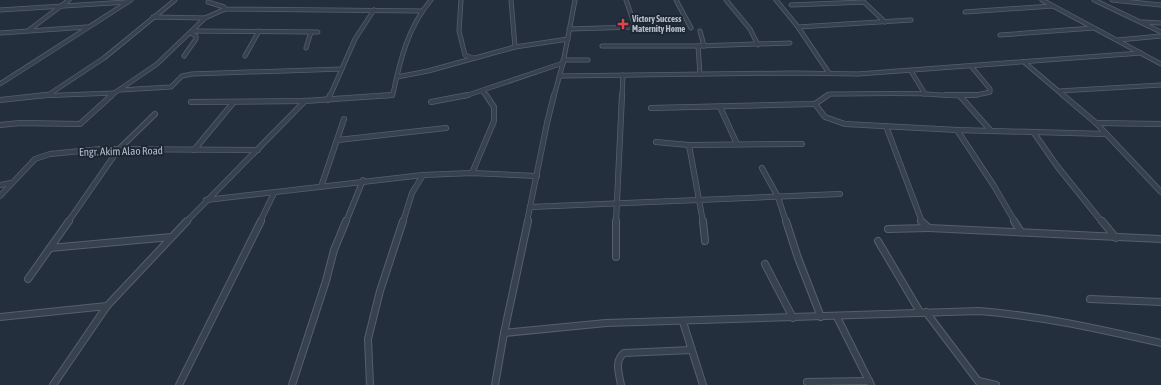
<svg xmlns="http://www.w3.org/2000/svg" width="1161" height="385" font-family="'Asap Condensed',sans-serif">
	<rect width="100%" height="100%" fill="#242f3e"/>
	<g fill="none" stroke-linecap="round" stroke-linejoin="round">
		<defs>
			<g id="street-far2">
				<polyline points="461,0 459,31 465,55 473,58"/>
				<polyline points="511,0 515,47"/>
				<polyline points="676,0 691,28"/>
				<polyline points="726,0 750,29 758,45"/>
				<polyline points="776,0 798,27 829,73"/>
				<polyline points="1042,0 1161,64"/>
				<polyline points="1094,0 1161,32"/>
				<polyline points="1112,0 1161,5"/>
				<polyline points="208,2 224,7 225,9 422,11"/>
				<polyline points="791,5 864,2 885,22"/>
				<polyline points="0,10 127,2"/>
				<polyline points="965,12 1052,6"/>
				<polyline points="153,17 205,18"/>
				<polyline points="1142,22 1161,23"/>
				<polyline points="798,27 911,20"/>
				<polyline points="569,29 634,27 635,26 626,0"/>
				<polyline points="29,30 69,0"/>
				<polyline points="194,31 318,32"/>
				<polyline points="700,31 704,46"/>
				<polyline points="0,33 87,27"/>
				<polyline points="1000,35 1093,28"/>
				<polyline points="1118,40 1161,36"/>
				<polyline points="602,46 698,46 790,43"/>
				<polyline points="698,46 700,74"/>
				<polyline points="306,48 311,32"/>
				<polyline points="184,56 196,39 196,36 191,33"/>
				<polyline points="245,56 259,31"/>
				<polyline points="563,60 588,60"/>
				<polyline points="1024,62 1064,96"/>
				<polyline points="911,71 925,94"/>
				<polyline points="559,76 793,73 858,74 1141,53"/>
				<polyline points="397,77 428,71 515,47 568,39"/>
				<polyline points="0,84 131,0"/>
				<polyline points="120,90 171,87 182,76 192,74 342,69"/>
				<polyline points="482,91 487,96"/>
				<polyline points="1059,91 1161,85"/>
				<polyline points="48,95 104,58 175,0"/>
				<polyline points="36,96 114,93"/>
				<polyline points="110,96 157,64 205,18 225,9"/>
				<polyline points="330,96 355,39 374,10"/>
				<path d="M387 96 393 94C400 60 408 27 431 0"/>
				<polyline points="465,96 563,63"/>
				<polyline points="554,96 563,63 575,0"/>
				<polyline points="622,96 623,75"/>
				<path d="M827 96 830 94C862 94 894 93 926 94 947 95 969 98 990 92V89L971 66"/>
			</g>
			<g id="street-far1">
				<polyline points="946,95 976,95"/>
				<polyline points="1063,95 1096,123 1161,192"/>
				<polyline points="960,96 991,131"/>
				<polyline points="0,100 46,95"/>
				<polyline points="328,100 330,95"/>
				<polyline points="191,102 305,101 392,95"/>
				<polyline points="431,102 468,95"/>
				<polyline points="815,104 825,117 845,124 957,130 1106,134"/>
				<polyline points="720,107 737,144"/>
				<polyline points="651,108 815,104 828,95"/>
				<polyline points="1096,123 1161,124"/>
				<polyline points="0,125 20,123 80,124 112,95"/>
				<polyline points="886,126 922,222"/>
				<polyline points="957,130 994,186 1015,222"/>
				<polyline points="1034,133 1057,166 1102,222"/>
				<polyline points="338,140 446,128"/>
				<polyline points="656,142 689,145"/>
				<polyline points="194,150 233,103"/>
				<polyline points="762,168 778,197 786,222"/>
				<polyline points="472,173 494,121 494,107 486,95"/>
				<polyline points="0,185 11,183"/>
				<polyline points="321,187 344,119"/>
				<polyline points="0,196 35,159 50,154 101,149 258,150"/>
				<polyline points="206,200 423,175 472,173 537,176"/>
				<polyline points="530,207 840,194"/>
				<polyline points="68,222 118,150 155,114"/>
				<polyline points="186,222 305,101"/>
				<polyline points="260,222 274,193"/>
				<polyline points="346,222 363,180"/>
				<polyline points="403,222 412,193 423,175"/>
				<polyline points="527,222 547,123 554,95"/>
				<polyline points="616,222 622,95"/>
				<polyline points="703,222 689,145 802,144"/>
			</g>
			<g id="street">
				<polyline points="616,221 616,257"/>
				<polyline points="703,221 705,241"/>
				<polyline points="786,221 798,258 821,317"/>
				<polyline points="921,221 929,228 1161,239"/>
				<polyline points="1014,221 1021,232"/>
				<polyline points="1102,221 1116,238"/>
				<polyline points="888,229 929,228"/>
				<polyline points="878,241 920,312"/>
				<polyline points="50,248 171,237"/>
				<polyline points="765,264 793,318"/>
				<polyline points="28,279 69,221"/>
				<polyline points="1090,299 1161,302"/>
				<polyline points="926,312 981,385"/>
				<polyline points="0,317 107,306"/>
				<polyline points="837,317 871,385"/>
				<polyline points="683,322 703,385"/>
				<path d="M504 333 606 323 979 311C1042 316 1099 329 1161 343"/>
				<polyline points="979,381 996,385"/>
				<polyline points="807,382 869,381"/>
				<polyline points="53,385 107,306 187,221"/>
				<polyline points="179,385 261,221"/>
				<polyline points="292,385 326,281 334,250 346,221"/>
				<polyline points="370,385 368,339 380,291 403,221"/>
				<polyline points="495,385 504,333 528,221"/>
				<path d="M621 385C619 373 614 361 624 353L691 350"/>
			</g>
		</defs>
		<use href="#street-far2" stroke="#565f6c" stroke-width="5"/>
		<use href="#street-far1" stroke="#565f6c" stroke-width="6"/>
		<use href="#street" stroke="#565f6c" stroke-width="8"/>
		<use href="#street-far2" stroke="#38414e" stroke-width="3.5"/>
		<use href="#street-far1" stroke="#38414e" stroke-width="4.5"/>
		<use href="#street" stroke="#38414e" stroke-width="6"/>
	</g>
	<path fill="#e0444e" stroke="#1d2633" stroke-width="1.5" d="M621 18h4v4h4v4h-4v4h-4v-4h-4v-4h4z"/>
	<g text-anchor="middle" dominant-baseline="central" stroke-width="4" stroke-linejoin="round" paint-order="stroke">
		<g font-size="9" font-weight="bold" fill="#b4bcc9" stroke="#1d2633" text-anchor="start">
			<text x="632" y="19">Victory Success<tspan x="632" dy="10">Maternity Home</tspan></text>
		</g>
		<g font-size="11" fill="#b4bcc9" stroke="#1d2633">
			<text transform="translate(121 151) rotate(-1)">Engr. Akim Alao Road</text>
		</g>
	</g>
</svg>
